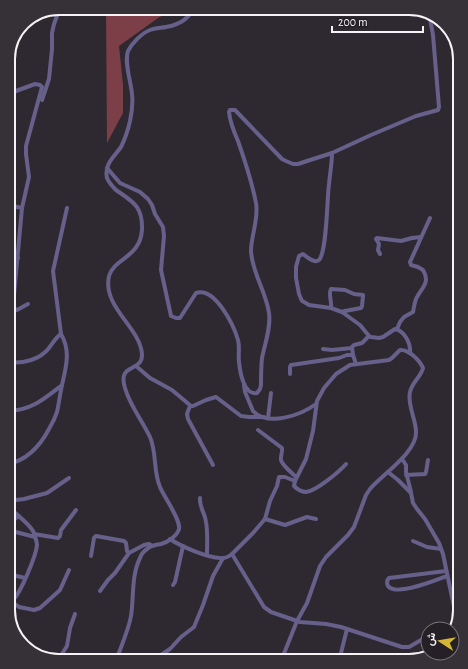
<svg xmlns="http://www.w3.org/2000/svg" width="468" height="669" font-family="'Alegreya Sans',Vazirmatn,sans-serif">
	<rect width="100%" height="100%" fill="#2e2930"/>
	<polygon fill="#7d3f47" points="106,8 176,8 158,18 119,46 123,85 123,113 107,143"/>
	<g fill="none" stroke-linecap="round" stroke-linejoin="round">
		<g stroke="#66608a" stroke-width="4">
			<polyline points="8,72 14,42"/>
			<polyline points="42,100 49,79 52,49 52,33 54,24 60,8"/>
			<path d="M332 153C332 163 330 173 329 184 327 197 327 252 319 260 314 264 307 257 303 254L299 256 296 267V278L299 294 302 301 304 302 309 305 331 308 342 312 360 325 369 336 371 337 379 338 383 337 395 329C405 331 411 344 410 353"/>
			<path d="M107 168 120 183 140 192 148 199 152 205 155 214 163 227 164 236 161 270 171 316 176 318H180L196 293C215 286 234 326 238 340 240 347 238 355 239 362 240 372 244 396 257 393L260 389 261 385C261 376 261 367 262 358 265 343 271 328 269 313 266 291 252 273 251 251 251 235 259 219 256 203 252 182 245 161 238 141 234 132 230 122 229 112L230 110H235L282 159 286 161 293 164H298L304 162 332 153 371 135 416 116 438 110 439 107 433 35 429 13"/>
			<polyline points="8,205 22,208"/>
			<polyline points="380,254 378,250 379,244 376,239 377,238 401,241 412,238 421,237"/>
			<polyline points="8,257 18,258"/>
			<polyline points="13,308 17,310 28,304"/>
			<path d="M331 308C332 302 328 294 331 289L345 290 354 294 363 295V296L362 306 361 308 345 311 342 312"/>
			<polyline points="8,309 12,308 13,306 22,208 29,177 26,154 26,146 42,87 40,85 35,84 8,94"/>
			<path d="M397 329 400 322 404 317 413 312C414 308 414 304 416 299 421 288 431 283 423 270L418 267 411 265 410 262 430 218"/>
			<polyline points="323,349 332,350 352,348"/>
			<path d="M8 362C22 364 40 360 49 348 53 343 56 337 61 334"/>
			<polyline points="356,364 353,355 352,347 354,345 362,343 369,336"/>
			<polyline points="136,366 150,378 172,390 191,406 193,406 206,400 216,397 241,416 249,417 264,417"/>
			<polyline points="290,374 290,367 291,365 339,358 347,355 353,355"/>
			<path d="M244 385 245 392 253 411C268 427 301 415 316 404"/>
			<polyline points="190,406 187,414 188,419 213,465"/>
			<path d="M8 411C32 410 44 399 62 385"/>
			<polyline points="268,418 271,393"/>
			<path d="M258 430 282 448C283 452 280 456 281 460 282 465 293 474 296 477"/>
			<polyline points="402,459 406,465 406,472 411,492"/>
			<path d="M8 464C28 460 40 446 49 429 52 424 55 418 57 412 59 403 60 394 62 385 66 367 71 351 61 334L53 271 67 208"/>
			<polyline points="388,472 398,480 411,493 413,503 417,509 425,519 439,543 443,554 457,621"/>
			<polyline points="406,475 425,474 426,472 428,460"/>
			<polyline points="295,481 285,477 279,477 277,486 270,501 265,519 253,533 232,554 264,607 271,612 300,622 326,624 341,627 402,647 409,647 428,636"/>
			<path d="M200 498C199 507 205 513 206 522 208 533 207 544 207 555"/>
			<polyline points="8,501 24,499 47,493 69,478"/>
			<polyline points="265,519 285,525 307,517 316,519"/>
			<polyline points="8,524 19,516"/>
			<polyline points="8,530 35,537"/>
			<polyline points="34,534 58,538 60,536 61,530 76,510"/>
			<path d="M170 539C180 546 208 558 220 558 224 559 228 557 232 554"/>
			<polyline points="413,541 427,547 441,549"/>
			<polyline points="91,556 94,538 96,536 124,541 126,543 127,551 129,553 144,545 149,544 152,546"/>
			<path d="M446 571 389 578C387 580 386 582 388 586 396 597 436 580 447 576"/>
			<polyline points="8,574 25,578"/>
			<polyline points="173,585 175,582 183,546"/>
			<polyline points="100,591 108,580 115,573 129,553"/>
			<polyline points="11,601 19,607 34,610 40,608 60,590 69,570"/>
			<path d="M8 602C11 602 11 602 13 600 21 592 36 556 37 545 37 541 35 537 34 533 31 525 15 513 8 507"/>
			<polyline points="452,632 455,630"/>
			<polyline points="55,661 60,657 67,646 70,628 75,614"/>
			<path d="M116 661C121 646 128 632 131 616 134 598 131 576 140 558 141 555 144 551 147 549 151 545 156 545 161 544 168 542 177 536 179 529 181 520 164 497 160 487 153 471 157 453 150 437 142 420 130 406 125 388 117 362 143 373 142 354 140 327 102 307 109 276 114 258 140 258 142 230 143 206 133 202 116 190 112 186 109 183 107 178 104 164 114 157 121 147 125 139 128 130 130 121 132 112 133 103 132 94 131 82 124 62 128 51 132 43 142 33 150 30 155 28 161 28 166 27 178 25 189 19 193 8"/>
			<polyline points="152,661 170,649 181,637 194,627 203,605 213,576 223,558"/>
			<path d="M281 661 297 621 307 603 320 566 326 557 348 535 354 527 366 495 370 489C383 474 417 452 416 432 416 419 407 405 410 392 412 382 421 377 423 368 420 361 409 349 400 350L392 358 389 360 350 365 336 374 324 388 317 401 313 431 306 459 295 481 294 486C297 489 301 492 306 492 316 491 339 472 346 464"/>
			<polyline points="339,661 347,629"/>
		</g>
	</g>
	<path d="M0 0H468V669H0ZM59 15H409A44 44 0 0 1 453 59V610A44 44 0 0 1 409 654H59A44 44 0 0 1 15 610V59A44 44 0 0 1 59 15Z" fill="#363137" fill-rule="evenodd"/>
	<path fill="none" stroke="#f6f3f7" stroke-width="2" d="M59 15H409A44 44 0 0 1 453 59V610A44 44 0 0 1 409 654H59A44 44 0 0 1 15 610V59A44 44 0 0 1 59 15Z"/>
	<g transform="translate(440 641) rotate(282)"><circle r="19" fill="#252026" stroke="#79747a"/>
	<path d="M0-3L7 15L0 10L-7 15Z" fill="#d4b635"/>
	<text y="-6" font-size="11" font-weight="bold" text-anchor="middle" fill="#f6f3f7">ش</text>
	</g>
	<path d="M332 26v6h91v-6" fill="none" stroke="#f6f3f7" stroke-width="2"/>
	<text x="338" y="26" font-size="12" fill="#f6f3f7" stroke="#252026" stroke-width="3" paint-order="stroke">200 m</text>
</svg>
